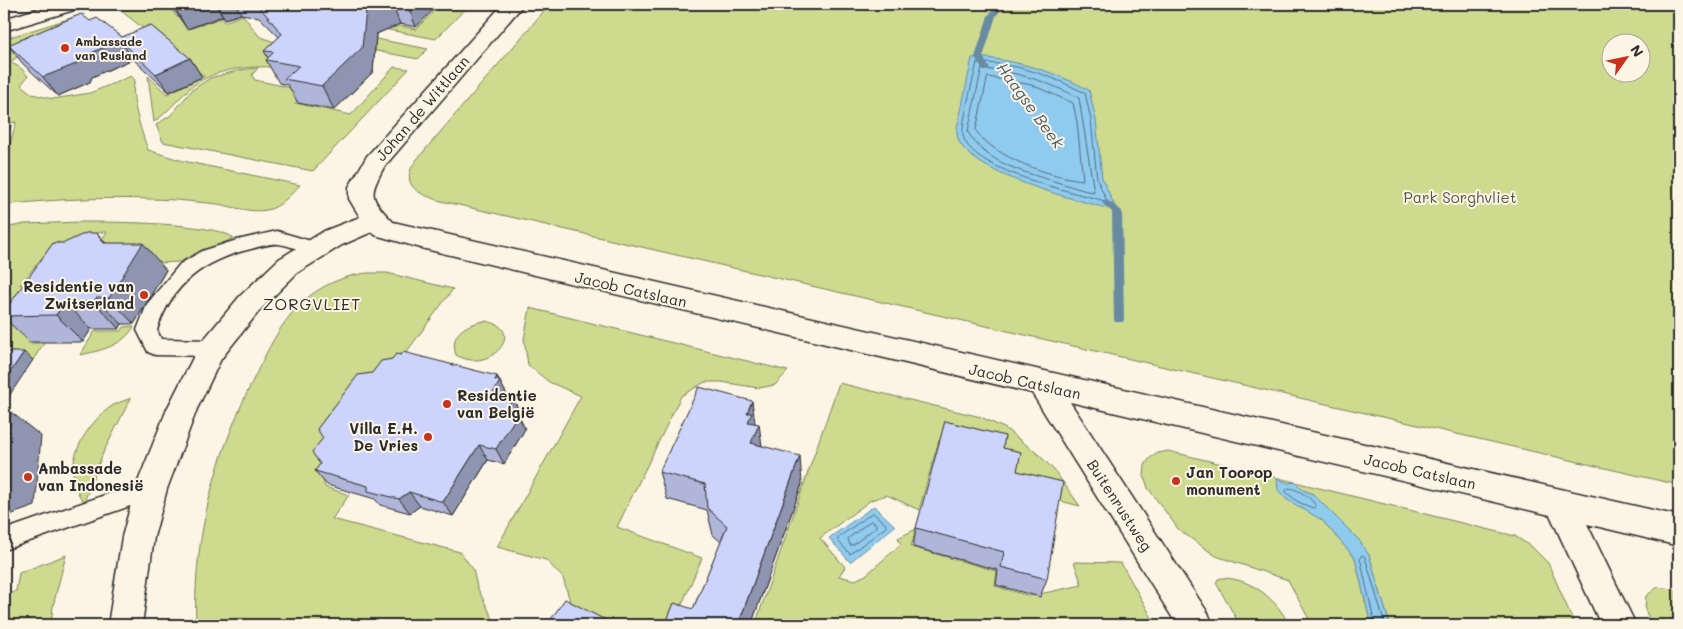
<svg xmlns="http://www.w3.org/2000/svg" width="1683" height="629" font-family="Mali,sans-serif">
	<rect width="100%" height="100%" fill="#fcf5e5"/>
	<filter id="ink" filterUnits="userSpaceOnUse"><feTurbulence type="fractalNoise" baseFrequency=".02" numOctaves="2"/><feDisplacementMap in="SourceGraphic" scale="10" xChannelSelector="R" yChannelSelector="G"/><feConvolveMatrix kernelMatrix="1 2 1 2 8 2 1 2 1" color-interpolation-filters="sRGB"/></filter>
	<g filter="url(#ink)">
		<g fill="#ceda8d" stroke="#7c825c" fill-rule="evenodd">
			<path d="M128 4H175L169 6 177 17 180 16 189 29 221 18 224 22 243 15 259 36 292 49 272 67C243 66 210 70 188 90 176 101 167 113 154 122L148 76 167 94 204 76 116 7Z"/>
			<polygon points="441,4 470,4 436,39 331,19 393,28 401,26 416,29"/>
			<path d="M550 4H1679V485L441 201C429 197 405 191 410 172 411 167 415 162 418 158ZM1610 42H1640V72H1610Z"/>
			<path d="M84 14 83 20 25 52 10 62 21 68 28 76 21 85 32 94 53 99 90 93 131 76 135 80C129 96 142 133 148 150L183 161 300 185C290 195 281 207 267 210 250 213 234 207 218 204 204 203 190 201 176 200 118 197 61 198 4 205V145L10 144 16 122 4 124V39Z"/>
			<polygon points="320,28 428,49 418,59 310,38"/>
			<polygon points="394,67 409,69 313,171 163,142 156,125 171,115 192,90 210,78 240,70 258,68 252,75 255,80 306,91 295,103 351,115"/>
			<path d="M81 222C111 222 213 222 234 238L179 262 82 267 107 232C89 231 74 248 55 242L20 285 67 286 28 343H44L33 360H4V228L25 224Z"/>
			<path d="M368 273H387L453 289 320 469 325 487 349 495 332 519 460 552 473 569 477 587 496 625H196C192 537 217 452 256 374 267 351 280 325 298 306 316 288 343 275 368 273Z"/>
			<polygon points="530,308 788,371 775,385 759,388 721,382 705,382 681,396 617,527 702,558 673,625 600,625 573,611 563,578 546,560 497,547 581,396 549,382 528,365 524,339"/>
			<path d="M484 321C529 326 492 376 456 355 449 333 465 325 484 321Z"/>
			<path d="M134 326C125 345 100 351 80 355L95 331H121L124 327Z"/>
			<polygon points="839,383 981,417 1006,429 1038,454 1054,470 1080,506 1013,489 1002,455 939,440 919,510 887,495 871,500 820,538 845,567 839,576 855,580 866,575 901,544 898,538 916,529 911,547 997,571 995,586 1030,596 1082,585 1074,562 1121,563 1156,625 755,625"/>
			<path d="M131 398 103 453 84 502C59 471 81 430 109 408 115 403 124 401 131 398Z"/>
			<polygon points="1168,451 1193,457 1515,536 1533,548 1548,563 1575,625 1390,625 1369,555 1313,494 1302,490 1295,482 1296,506 1308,511 1322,520 1355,558 1371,625 1312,625 1288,580 1216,556 1179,530 1148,488 1144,476 1145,465 1150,458 1158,453"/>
			<polygon points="66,555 53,606 51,625 4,625 4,596 16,591 19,573"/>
			<path d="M1222 578C1251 578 1277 599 1289 625H1240L1216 583 1218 579Z"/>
			<polygon points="1658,587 1679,590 1679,625 1652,625 1645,610 1646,596"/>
		</g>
		<g fill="#8fcbef" stroke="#678ba1">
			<path d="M979 57C1019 61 1053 71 1089 90L1096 120 1102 178 1117 211C1083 201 961 174 957 134 956 128 959 120 960 115 964 96 968 77 972 58Z"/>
			<polygon points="1277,478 1288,483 1295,482 1303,490 1313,494 1359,540 1369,555 1390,625 1371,625 1355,558 1322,520 1286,499 1278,490"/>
			<polygon points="874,506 895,526 850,562 829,538"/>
		</g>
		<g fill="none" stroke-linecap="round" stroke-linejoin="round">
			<g stroke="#536b79" stroke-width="1">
				<path d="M977 63C1015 62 1051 76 1085 93L1091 120 1097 179 1106 199 1105 201C1073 192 969 170 963 135 961 125 974 76 977 63Z"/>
				<path d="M982 69C1017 71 1048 82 1079 98L1094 192C1082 191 1072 186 1060 183 1028 173 985 164 968 132Z"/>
				<path d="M988 77 1032 85 1073 103 1077 122 1083 180C1051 177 995 158 976 131Z"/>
				<path d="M1288 488C1297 488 1314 499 1316 507L1313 508 1298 502 1286 492Z"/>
				<polygon points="873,513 886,524 886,527 850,554 838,541 838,538"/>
				<polygon points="871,521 876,524 876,527 853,545 850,545 848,539"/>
				<polyline points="1375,625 1360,558 1362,555 1365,557 1385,625"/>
			</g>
			<g fill="#678ba1" fill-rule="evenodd">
				<polygon points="997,4 1005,4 996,16 983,57 990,69 986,71 983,71 975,57 988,16"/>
				<polygon points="1107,200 1122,211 1124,319 1123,322 1115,322 1114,319 1112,212 1102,203"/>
			</g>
			<defs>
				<g id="service">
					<path d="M277 231 321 244 324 249 321 254 315 255C303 252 290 245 278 244 270 243 259 247 251 249 205 260 172 283 157 330L161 339 214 340 221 343 224 348 221 353 214 356 155 355 148 352 137 330 147 304 180 264 202 251 237 240Z"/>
					<polygon points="151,479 159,482 162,489 159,496 4,550 4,530"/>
				</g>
				<g id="minor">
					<polygon points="53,4 84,4 81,8 4,31 4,19"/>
					<path d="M503 4H524L384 167C368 197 370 197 393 222L1679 516V546L1587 524 1636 625H1601L1550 515 1070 402 1208 613 1213 625H1177L1032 393 421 248 375 235 372 232 342 245 297 273 260 310 221 359 197 409 167 489 154 537 142 625H108L122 537 135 489 167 409 200 344 240 296 279 259 324 231 360 217 349 199V187L367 156Z"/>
				</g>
			</defs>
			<use href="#service" stroke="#2b2b2b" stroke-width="3"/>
			<use href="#minor" stroke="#2b2b2b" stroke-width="3"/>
			<use href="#service" fill="#fcf5e5" fill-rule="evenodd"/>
			<use href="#minor" fill="#fcf5e5" fill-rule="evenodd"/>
		</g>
		<g fill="#afb6d9" stroke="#2b2b2b">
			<polygon points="170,4 439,4 416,27 400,24 376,34 373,72 334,110 298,103 288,85 279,83 266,60 268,58 264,51 279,37 259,17 241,14 225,19 223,16 187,29"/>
			<polygon points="90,21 122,37 190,58 202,77 169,92 133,59 92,77 90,82 58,96 23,64 8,45"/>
			<polygon points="105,243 166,270 134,324 122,324 119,329 91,329 83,342 30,342 4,318 4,312"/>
			<polygon points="497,376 508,397 513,399 521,414 519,417 525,429 504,464 488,460 453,516 420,506 410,513 380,505 375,499 327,485 315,471"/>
			<polygon points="755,423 762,446 802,484 751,625 665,625 693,609 721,542 713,535 707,510 667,499 659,472"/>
			<polygon points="1003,448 1017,471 1047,579 1040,597 996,585 998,570 913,547 916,528"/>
		</g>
		<g fill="#8f94b0" stroke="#2b2b2b">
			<polygon points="177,4 215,4 223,16 187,29 173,5"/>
			<polygon points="216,4 236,4 241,14 225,19"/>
			<polygon points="382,4 392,4 400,24 376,34 373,72 334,110 322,86 366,10"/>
			<polygon points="407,4 439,4 416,27"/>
			<polygon points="120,40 133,59 92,77 90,82 58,96 43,77 78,59"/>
			<polygon points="190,58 202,77 169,92 156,74"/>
			<polygon points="4,117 11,125 4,146"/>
			<polygon points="97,233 121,260 143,243 166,270 134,324 109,298 104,243"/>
			<polygon points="96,298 122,324 119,329 94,302"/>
			<polygon points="65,302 91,329 83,342 56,315"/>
			<polygon points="24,352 33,360 7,399 4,397 4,381"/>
			<polygon points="497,376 508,397 501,409 493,393 495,380"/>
			<polygon points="513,399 521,414 519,417 525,429 504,464 496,449 505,411"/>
			<polygon points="752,401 756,430 759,424 763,453 756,472 747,413"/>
			<polygon points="11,412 41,436 35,506 4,517 4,481"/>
			<polygon points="479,445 488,460 453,516 443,502"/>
			<polygon points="800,456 802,484 751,625 738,625"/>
			<polygon points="409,492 420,506 410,513 399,499"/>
		</g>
		<g fill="#ccd4fc" stroke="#2b2b2b">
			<polygon points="257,4 382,4 366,10 362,48 322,86 284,79 299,66 266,60 274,52 264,51 282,34"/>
			<polygon points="81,14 90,21 97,18 122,37 150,25 190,58 156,74 120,40 78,59 76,64 43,77 8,45"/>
			<polygon points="86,233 97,233 104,243 143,243 109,298 96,298 94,302 65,302 56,315 4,316 4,312 53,243 64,243"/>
			<polygon points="4,352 24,352 4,381"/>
			<polygon points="403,352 497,376 495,380 500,381 493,393 513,399 505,411 518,414 496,449 479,445 443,502 409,492 399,499 368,491 368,486 315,471 320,464 312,452 323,438 317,429 358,375 372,373 381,361 392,359 396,354 401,355"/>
			<polygon points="699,387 752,401 747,413 752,413 748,422 759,424 751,443 800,456 738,625 665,625 674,603 693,609 727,526 707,508 705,484 659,472"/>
			<polygon points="11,412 4,481 4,414"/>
			<polygon points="945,421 1005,436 1003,448 1021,452 1017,471 1063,482 1047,579 1001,567 1004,552 916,528"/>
			<polygon points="565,599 615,625 547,625"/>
		</g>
	</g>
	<g fill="#c8321e" stroke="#fcf5e5" stroke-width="2">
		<circle cx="65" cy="48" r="5"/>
		<circle cx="144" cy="295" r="5"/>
		<circle cx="447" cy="404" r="5"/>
		<circle cx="428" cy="437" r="5"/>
		<circle cx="28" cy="477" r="5"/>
		<circle cx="1176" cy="481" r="5"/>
	</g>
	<g text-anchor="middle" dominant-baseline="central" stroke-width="4" stroke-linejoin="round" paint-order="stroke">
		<g font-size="12" font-weight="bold" fill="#2b2b2b" stroke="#fcf5e5" text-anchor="start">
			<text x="75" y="41">Ambassade<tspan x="75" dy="14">van Rusland</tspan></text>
		</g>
		<g font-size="15" fill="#2b2b2b" stroke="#fcf5e5">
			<text transform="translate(422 108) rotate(-49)">Johan de Wittlaan</text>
			<text transform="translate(631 289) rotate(13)">Jacob Catslaan</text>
			<text transform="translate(1025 381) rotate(13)">Jacob Catslaan</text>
			<text transform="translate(1420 471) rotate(13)">Jacob Catslaan</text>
			<text transform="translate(1120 505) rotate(57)">Buitenrustweg</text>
		</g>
		<g font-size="15" fill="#545744" stroke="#fcf5e5">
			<text x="1460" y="197">Park Sorghvliet</text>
		</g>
		<g font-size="15" font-weight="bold" fill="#2b2b2b" stroke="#fcf5e5" text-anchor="start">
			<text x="134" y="286" text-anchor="end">Residentie van<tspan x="134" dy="17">Zwitserland</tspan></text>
			<text x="457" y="395">Residentie<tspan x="457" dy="17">van België</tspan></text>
			<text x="418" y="428" text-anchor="end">Villa E.H.<tspan x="418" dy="17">De Vries</tspan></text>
			<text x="38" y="468">Ambassade<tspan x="38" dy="17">van Indonesië</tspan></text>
			<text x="1186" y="472">Jan Toorop<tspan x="1186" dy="17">monument</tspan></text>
		</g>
		<g font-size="16" font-style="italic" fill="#495b66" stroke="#fcf5e5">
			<text transform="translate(1031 105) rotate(54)">Haagse Beek</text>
		</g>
		<g font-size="16" letter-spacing="1" fill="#2b2b2b" stroke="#fcf5e5">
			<text x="312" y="303">ZORGVLIET</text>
		</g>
	</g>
	<rect width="1683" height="629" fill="none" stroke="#fcf5e5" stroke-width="20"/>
	<rect x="10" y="10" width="1663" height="609" fill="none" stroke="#2b2b2b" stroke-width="2" filter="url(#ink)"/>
	<g transform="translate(1626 58) rotate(57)"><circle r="24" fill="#fcf5e5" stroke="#a8a49b"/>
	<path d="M0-4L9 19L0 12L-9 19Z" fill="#c8321e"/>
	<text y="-8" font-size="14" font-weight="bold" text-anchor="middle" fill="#2b2b2b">N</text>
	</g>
</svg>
